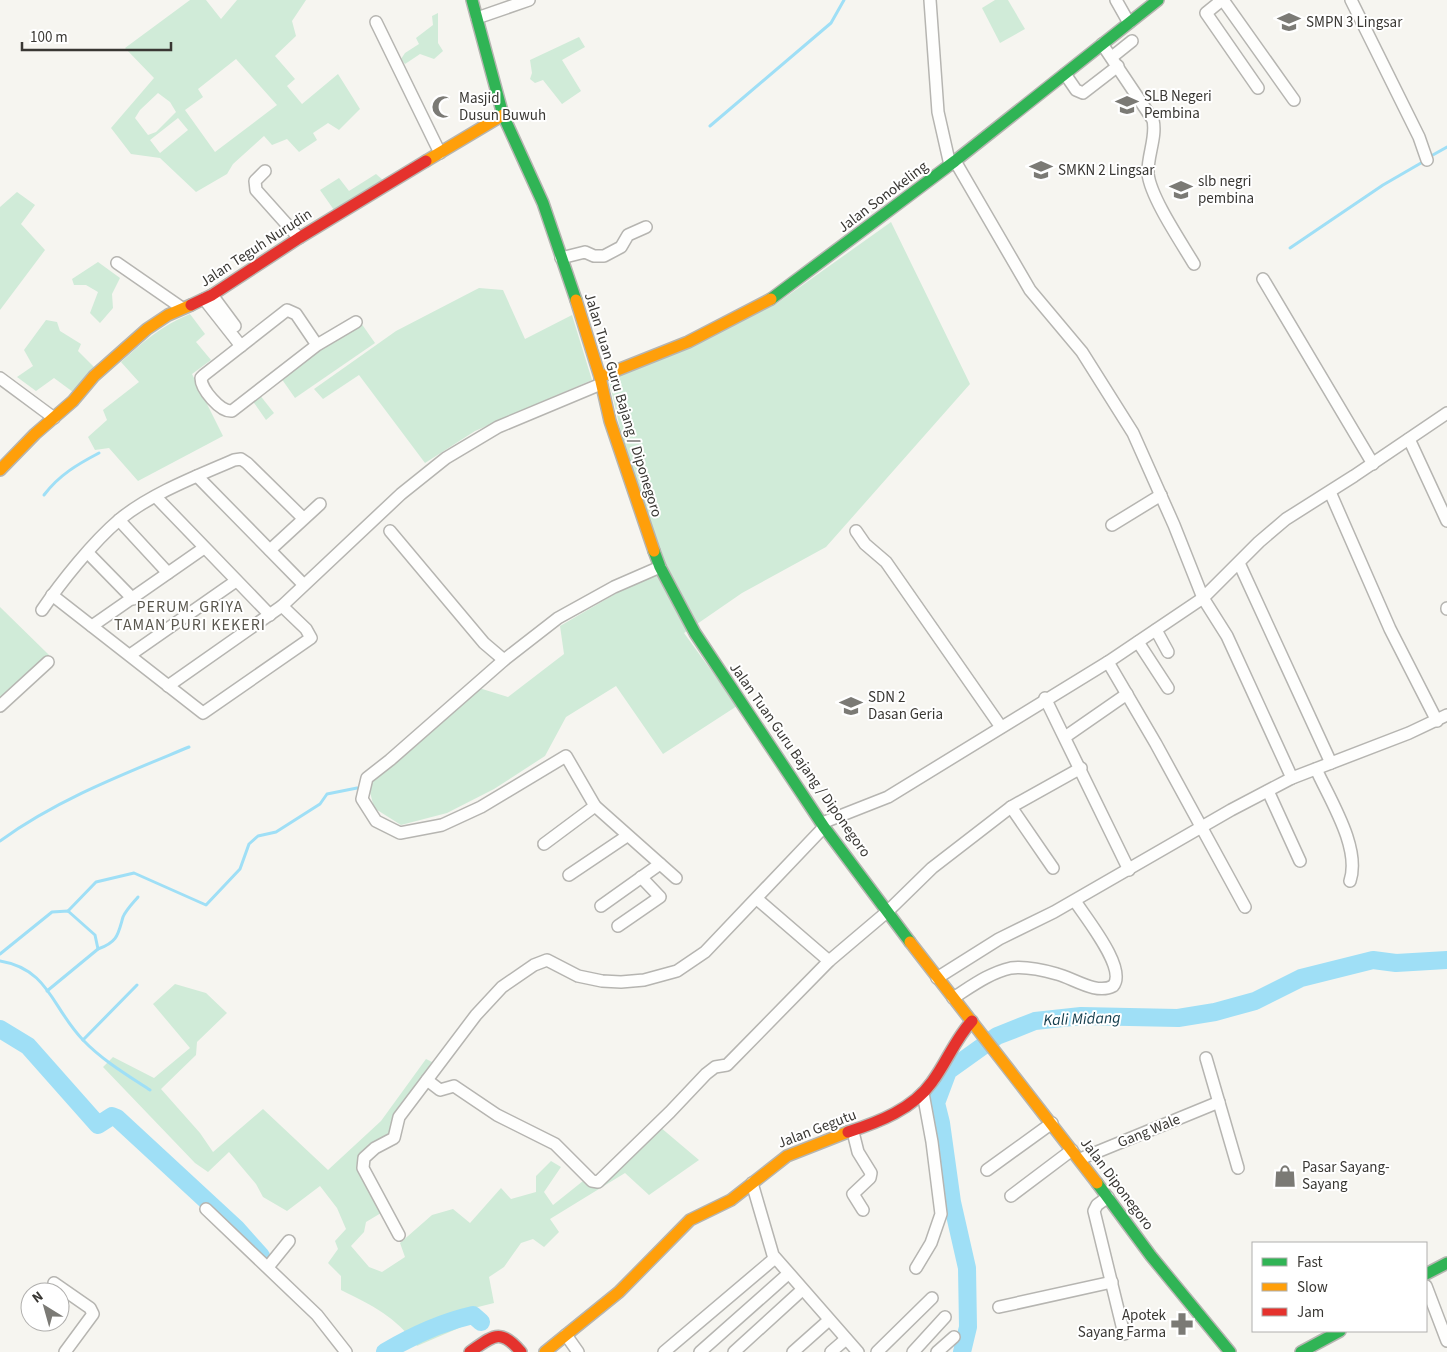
<svg xmlns="http://www.w3.org/2000/svg" width="1447" height="1352" font-family="'Source Sans 3',sans-serif">
	<rect width="100%" height="100%" fill="#f6f5f0"/>
	<g fill="#d0ebd8" fill-rule="evenodd">
		<path d="M190 0H206L221 19 237 0H306L292 21 296 36 275 56 295 79 287 86 302 104 338 74 360 109 339 130 328 123 313 133 317 140 299 152 287 139 272 145 264 136 233 164 227 174 196 192 160 158 131 154 111 128 154 78 125 48ZM236 59 277 105 215 152 185 110 203 97 198 89ZM158 93 170 102 176 112 156 132 148 135 135 118 140 110ZM178 118 188 130 160 153 150 140Z"/>
		<polygon points="995,0 1008,0 1025,29 1000,43 982,8"/>
		<polygon points="438,13 438,43 443,51 434,59 420,54 405,64 401,59 405,53 419,44 416,38 433,25 432,16"/>
		<polygon points="579,37 585,47 562,60 581,91 562,104 543,80 535,83 530,79 532,73 530,60"/>
		<polygon points="376,174 385,182 334,210 320,190 339,178 349,191"/>
		<polygon points="17,192 35,205 21,224 45,250 0,310 0,207"/>
		<polygon points="891,222 970,384 826,547 742,593 684,633 737,706 663,754 616,686 566,717 545,756 494,789 447,813 401,825 374,808 368,784 391,767 479,688 508,697 564,654 560,626 665,565 627,458 609,381 776,304"/>
		<polygon points="98,262 120,278 112,294 113,308 100,323 90,313 98,292 86,285 74,285 72,279"/>
		<polygon points="479,288 503,290 525,339 572,315 592,380 475,431 425,463 359,375 323,399 314,389 396,331"/>
		<path d="M190 314 205 334 196 342 211 360 192 374 223 436 138 481 109 448 95 450 88 437 107 420 103 410 139 382 121 362C142 343 162 325 190 314Z"/>
		<polygon points="46,320 57,322 60,331 81,344 78,351 95,368 73,392 54,378 36,391 17,377 33,366 24,350"/>
		<polygon points="361,323 375,343 295,398 281,378 319,349"/>
		<polygon points="259,394 274,413 266,420 252,400"/>
		<polygon points="0,607 49,655 0,699"/>
		<path d="M175 984 206 993 227 1013 197 1042 196 1055 161 1089 200 1133 213 1152 263 1109 328 1170 381 1121 426 1059 434 1063 394 1120 387 1138 360 1171 381 1213 366 1222 364 1232 351 1246 369 1267 382 1272 405 1257 400 1243 432 1215 453 1209 470 1223 501 1188 511 1199 536 1192V1176L551 1161 561 1167 544 1192 553 1205 583 1181 599 1185 660 1127 699 1160 649 1195 625 1173 550 1219 559 1232 544 1247 533 1239 521 1243 504 1267 489 1277 494 1303 474 1308 466 1325 417 1346C395 1316 373 1306 341 1290V1276L328 1263 338 1249 335 1241 346 1229 337 1208 320 1186 287 1211 263 1197 256 1184 229 1152 208 1172 195 1163 103 1067 113 1057 154 1078 190 1048 153 1004Z"/>
	</g>
	<g fill="none" stroke-linecap="round" stroke-linejoin="round">
		<g stroke="#9fdff6" stroke-width="3">
			<polyline points="710,126 831,23 844,0"/>
			<polyline points="1431,156 1447,147"/>
			<polyline points="1290,248 1383,185 1421,163"/>
			<path d="M44 495C59 475 78 464 99 453"/>
			<path d="M0 841C58 799 124 774 189 747"/>
			<polyline points="68,911 96,882 134,873 206,905 240,869 249,844 258,836 276,832 320,804 327,794 357,788"/>
			<polyline points="0,954 52,912 68,911 95,935 98,949"/>
			<path d="M0 961C49 969 52 1008 83 1040 102 1060 127 1075 150 1090"/>
			<path d="M47 991 98 949C118 942 118 934 123 917 126 910 133 903 138 897"/>
			<polyline points="83,1040 137,985"/>
		</g>
		<g stroke="#9fdff6" stroke-width="18">
			<polyline points="0,1029 28,1046 98,1125 112,1116 117,1118 236,1228 261,1256"/>
			<path d="M385 1352C412 1336 442 1322 473 1315L481 1322"/>
			<polyline points="962,1352 968,1327 967,1268 952,1202 941,1123 936,1103 948,1071 997,1036 1035,1021 1081,1016 1178,1018 1215,1012 1255,1001 1301,978 1373,960 1396,963 1447,960"/>
		</g>
		<defs>
			<g id="street">
				<polyline points="930,0 938,112 950,165"/>
				<polyline points="1116,0 1129,23"/>
				<polyline points="1222,0 1206,13 1258,88"/>
				<polyline points="1223,0 1294,100"/>
				<polyline points="1351,0 1419,137 1427,160"/>
				<polyline points="477,18 529,0"/>
				<polyline points="376,22 440,153"/>
				<path d="M1102 44 1153 120C1157 137 1147 156 1148 174 1151 198 1181 242 1194 264"/>
				<polyline points="1112,57 1132,41"/>
				<polyline points="1065,74 1076,90 1083,93 1118,66"/>
				<polyline points="955,161 1030,290 1082,352 1133,433 1174,525 1203,598 1227,636 1292,778"/>
				<polyline points="265,171 255,181 256,190 299,238"/>
				<polyline points="561,258 585,252 594,256 604,256 621,247 628,235 646,227"/>
				<polyline points="117,263 182,308"/>
				<polyline points="1263,279 1373,464"/>
				<polyline points="212,295 235,326"/>
				<polyline points="204,299 241,346"/>
				<path d="M317 345 296 314 287 310 204 375 201 378C201 389 220 412 232 411L317 345 356 322"/>
				<polyline points="0,378 54,418"/>
				<polyline points="1409,439 1447,521"/>
				<polyline points="197,476 303,584"/>
				<polyline points="1330,492 1390,629 1437,721"/>
				<polyline points="156,497 270,615"/>
				<polyline points="119,520 168,573"/>
				<polyline points="1112,525 1161,495"/>
				<polyline points="390,531 484,643 504,660"/>
				<polyline points="856,531 865,544 886,562 1001,727"/>
				<polyline points="270,550 320,504"/>
				<polyline points="88,553 133,599"/>
				<polyline points="1239,563 1331,763"/>
				<polyline points="660,567 614,587 558,618 504,660 390,760 367,778 362,799 376,821 400,833 442,825 481,807 566,756 595,806 676,878"/>
				<polyline points="52,595 203,713 311,638 306,629 282,606"/>
				<polyline points="1447,608 1447,609"/>
				<path d="M42 610C61 582 93 542 119 520 150 494 197 476 234 460L241 459 247 463 303 518"/>
				<polyline points="92,626 204,548"/>
				<polyline points="1156,630 1168,652"/>
				<polyline points="1138,642 1168,688"/>
				<polyline points="130,655 236,581"/>
				<polyline points="1108,662 1156,744 1245,907"/>
				<polyline points="168,686 282,606 401,494 446,458 498,427 601,384"/>
				<polyline points="1045,698 1129,870"/>
				<polyline points="0,706 48,662"/>
				<polyline points="1065,737 1127,694"/>
				<path d="M1316 769C1330 800 1361 848 1350 881"/>
				<polyline points="1268,791 1300,861"/>
				<polyline points="1011,807 1053,868"/>
				<polyline points="822,823 888,797 1108,662 1203,598 1259,542 1286,519 1354,476 1447,413"/>
				<polyline points="544,844 595,806"/>
				<polyline points="569,875 627,836"/>
				<polyline points="757,899 829,961"/>
				<polyline points="601,906 660,864"/>
				<polyline points="618,926 660,897 641,877"/>
				<polyline points="937,978 999,939 1054,912 1231,810 1292,778 1409,733 1447,715"/>
				<path d="M953 998C972 986 989 973 1011 968 1026 966 1043 970 1057 974 1073 978 1096 995 1113 986 1128 969 1085 917 1075 901"/>
				<polyline points="1206,1058 1238,1168"/>
				<polyline points="427,1080 440,1090 454,1086 497,1115 555,1144 592,1181 598,1182 670,1112 706,1074 715,1067 727,1065 829,961 888,911 932,868 1011,807 1081,768"/>
				<polyline points="853,1132 858,1152 871,1173 870,1178 853,1194 863,1210"/>
				<polyline points="1080,1159 1219,1102"/>
				<polyline points="987,1170 1052,1123"/>
				<polyline points="752,1183 773,1255 858,1352"/>
				<polyline points="1011,1196 1072,1150"/>
				<polyline points="1108,1197 1097,1205 1094,1211 1124,1334"/>
				<polyline points="206,1209 317,1315 346,1352"/>
				<polyline points="399,1235 363,1168 364,1158 375,1148 394,1138 399,1117 476,1015 502,987 534,965 547,960 578,976 602,981 621,982 644,980 677,971 705,952 824,827"/>
				<polyline points="268,1267 289,1241"/>
				<polyline points="916,1268 931,1243 941,1214 932,1142 923,1093"/>
				<polyline points="54,1283 90,1308 93,1314 65,1352"/>
				<polyline points="1426,1286 1447,1341"/>
				<polyline points="999,1307 1112,1282"/>
				<polyline points="566,1335 578,1352"/>
				<polyline points="664,1352 775,1258"/>
				<polyline points="700,1352 788,1274"/>
				<polyline points="734,1352 802,1290"/>
				<polyline points="793,1352 829,1320"/>
				<polyline points="831,1352 846,1339"/>
				<polyline points="877,1352 932,1298"/>
				<polyline points="913,1352 945,1317"/>
				<polyline points="937,1352 954,1337"/>
			</g>
			<g id="fast">
				<polyline points="472,0 503,115 543,203 576,300"/>
				<polyline points="771,299 955,161 1158,0"/>
				<polyline points="654,551 660,567 695,633 824,827 910,942"/>
				<polyline points="1097,1183 1151,1256 1230,1352"/>
				<polyline points="1426,1274 1447,1263"/>
				<polyline points="1301,1352 1340,1331"/>
			</g>
			<g id="slow">
				<polyline points="426,161 503,115"/>
				<polyline points="576,300 600,377 610,421 654,551"/>
				<polyline points="600,377 688,342 771,299"/>
				<polyline points="0,470 35,434 73,401 94,376 147,329 168,315 191,305"/>
				<polyline points="910,942 1097,1183"/>
				<polyline points="545,1352 619,1292 690,1220 731,1200 787,1156 848,1132"/>
			</g>
			<g id="jam">
				<polyline points="191,305 212,295 299,238 426,161"/>
				<path d="M848 1132C879 1122 913 1109 932 1082 947 1062 955 1039 972 1021"/>
				<path d="M470 1352C493 1336 500 1327 521 1352"/>
			</g>
		</defs>
		<use href="#street" stroke="#b6b5b1" stroke-width="14"/>
		<use href="#fast" stroke="#b6b5b1" stroke-width="14"/>
		<use href="#slow" stroke="#b6b5b1" stroke-width="14"/>
		<use href="#jam" stroke="#b6b5b1" stroke-width="14"/>
		<use href="#street" stroke="#fefefd" stroke-width="11"/>
		<use href="#fast" stroke="#30b455" stroke-width="11"/>
		<use href="#slow" stroke="#ff9f0a" stroke-width="11"/>
		<use href="#jam" stroke="#e5322d" stroke-width="11"/>
	</g>
	<defs>
		<symbol id="school-bare" viewBox="-9 -9 18 18"><path d="M0-5L7-2L0 1L-7-2ZM-4 1L0 2.5L4 1V4Q0 6-4 4Z" fill="#7b7a75" stroke="#fff" stroke-width="2.5" paint-order="stroke"/></symbol>
		<symbol id="mosque-bare" viewBox="-9 -9 18 18"><path d="M3.5-4.9A6 6 0 1 0 3.5 4.9A5 5 0 1 1 3.5-4.9Z" fill="#7b7a75" stroke="#fff" stroke-width="2.5" paint-order="stroke"/></symbol>
		<symbol id="shop-bare" viewBox="-9 -9 18 18"><path d="M-5-2.5h2.3a2.7 3.5 0 0 1 5.4 0H5L5.5 6h-11ZM-1.5-2.5h3a1.5 2.3 0 0 0-3 0Z" fill="#7b7a75" stroke="#fff" stroke-width="2.5" paint-order="stroke"/></symbol>
		<symbol id="pharmacy-bare" viewBox="-9 -9 18 18"><path d="M-2-6h4v4h4v4h-4v4h-4v-4h-4v-4h4Z" fill="#7b7a75" stroke="#fff" stroke-width="2.5" paint-order="stroke"/></symbol>
	</defs>
	<g fill-rule="evenodd">
		<use href="#school-bare" x="1273" y="6" width="32" height="32"/>
		<use href="#school-bare" x="1111" y="89" width="32" height="32"/>
		<use href="#mosque-bare" x="427" y="91" width="32" height="32"/>
		<use href="#school-bare" x="1025" y="154" width="32" height="32"/>
		<use href="#school-bare" x="1165" y="174" width="32" height="32"/>
		<use href="#school-bare" x="835" y="690" width="32" height="32"/>
		<use href="#shop-bare" x="1269" y="1160" width="32" height="32"/>
		<use href="#pharmacy-bare" x="1166" y="1308" width="32" height="32"/>
	</g>
	<g text-anchor="middle" dominant-baseline="central" stroke-width="4" stroke-linejoin="round" paint-order="stroke">
		<g font-size="15" fill="#393733" stroke="#fff" text-anchor="start">
			<text x="1306" y="22">SMPN 3 Lingsar</text>
			<text x="1144" y="96">SLB Negeri<tspan x="1144" dy="17">Pembina</tspan></text>
			<text x="459" y="98">Masjid<tspan x="459" dy="17">Dusun Buwuh</tspan></text>
			<text x="1058" y="170">SMKN 2 Lingsar</text>
			<text x="1198" y="181">slb negri<tspan x="1198" dy="17">pembina</tspan></text>
			<text x="868" y="697">SDN 2<tspan x="868" dy="17">Dasan Geria</tspan></text>
			<text x="1302" y="1167">Pasar Sayang-<tspan x="1302" dy="17">Sayang</tspan></text>
			<text x="1166" y="1315" text-anchor="end">Apotek<tspan x="1166" dy="17">Sayang Farma</tspan></text>
		</g>
		<g font-size="15" fill="#393733" stroke="#fff">
			<text transform="translate(883 197) rotate(-37)">Jalan Sonokeling</text>
			<text transform="translate(256 248) rotate(-33)">Jalan Teguh Nurudin</text>
			<text transform="translate(623 405) rotate(73)">Jalan Tuan Guru Bajang / Diponegoro</text>
			<text transform="translate(800 760) rotate(55)">Jalan Tuan Guru Bajang / Diponegoro</text>
			<text transform="translate(817 1129) rotate(-21)">Jalan Gegutu</text>
			<text transform="translate(1149 1131) rotate(-22)">Gang Wale</text>
			<text transform="translate(1117 1184) rotate(53)">Jalan Diponegoro</text>
		</g>
		<g font-size="16" letter-spacing="1" fill="#5a574e" stroke="#fff">
			<text x="190" y="607">PERUM. GRIYA<tspan x="190" dy="18">TAMAN PURI KEKERI</tspan></text>
		</g>
		<g font-size="16" font-style="italic" fill="#133c4c" stroke="#fff">
			<text transform="translate(1082 1019) rotate(-2)">Kali Midang</text>
		</g>
	</g>
	<rect x="1252" y="1242" width="175" height="90" fill="#ffffff" stroke="#b0afad"/>
	<rect x="1262" y="1258" width="25" height="8" fill="#30b455" stroke="#b0afad"/>
	<text x="1297" y="1267" font-size="15" fill="#393733">Fast</text>
	<rect x="1262" y="1283" width="25" height="8" fill="#ff9f0a" stroke="#b0afad"/>
	<text x="1297" y="1292" font-size="15" fill="#393733">Slow</text>
	<rect x="1262" y="1308" width="25" height="8" fill="#e5322d" stroke="#b0afad"/>
	<text x="1297" y="1317" font-size="15" fill="#393733">Jam</text>
	<g transform="translate(45 1307) rotate(323)"><circle r="24" fill="#ffffff" stroke="#b0afad"/>
	<path d="M0-4L9 19L0 12L-9 19Z" fill="#7b7a75"/>
	<text y="-8" font-size="14" font-weight="bold" text-anchor="middle" fill="#393733">N</text>
	</g>
	<path d="M22 42v8h149v-8" fill="none" stroke="#393733" stroke-width="2.5"/>
	<text x="30" y="42" font-size="15" fill="#393733" stroke="#ffffff" stroke-width="4" paint-order="stroke">100 m</text>
</svg>
